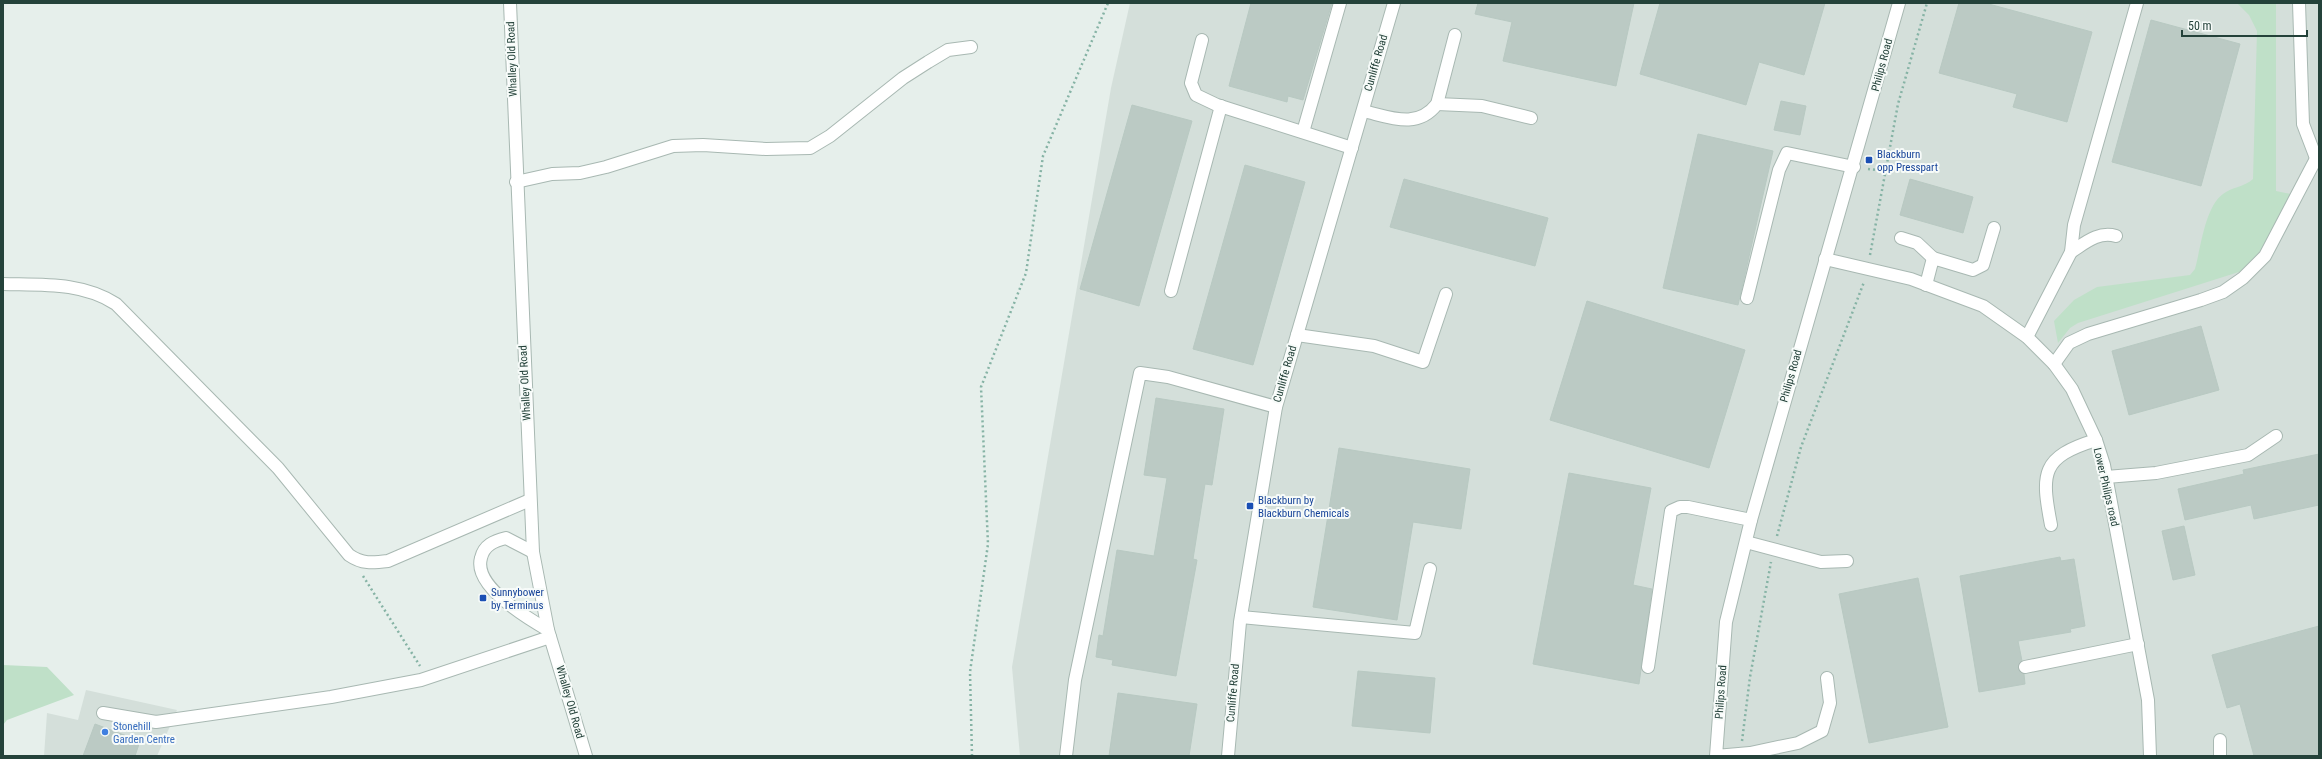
<svg xmlns="http://www.w3.org/2000/svg" width="2322" height="759" font-family="'Roboto Condensed',sans-serif">
	<rect width="100%" height="100%" fill="#e6efeb"/>
	<g fill="#d4dfda">
		<polygon points="1130,3 2319,3 2319,756 1020,756 1012,667 1111,88"/>
		<polygon points="86,690 177,710 157,756 44,756 47,713 78,720"/>
	</g>
	<g fill="#bfe0c8">
		<path d="M2237 3H2276V191L2291 194 2263 252 2242 271 2078 323 2070 328 2058 343 2054 321 2074 300 2097 287 2190 275 2195 269C2201 247 2205 207 2223 194 2232 187 2244 187 2253 179L2257 31 2249 15Z"/>
		<polygon points="3,665 47,667 74,695 7,720 3,725"/>
	</g>
	<g fill="#bbcac4" stroke="#b8c9c2">
		<polygon points="1251,3 1332,3 1303,100 1288,96 1287,102 1229,86"/>
		<polygon points="1478,3 1634,3 1616,86 1503,61 1512,22 1475,14"/>
		<polygon points="1660,3 1825,3 1804,75 1759,62 1746,105 1640,74"/>
		<polygon points="1959,3 1985,3 2092,32 2067,122 2013,107 2017,94 1939,73"/>
		<polygon points="2151,20 2240,44 2201,186 2112,162"/>
		<polygon points="1781,101 1806,106 1800,135 1774,130"/>
		<polygon points="1132,105 1192,121 1139,306 1080,289"/>
		<polygon points="1698,134 1773,151 1738,305 1663,288"/>
		<polygon points="1245,165 1305,182 1253,365 1193,349"/>
		<polygon points="1404,179 1548,218 1535,266 1390,227"/>
		<polygon points="1910,179 1973,197 1963,233 1900,215"/>
		<polygon points="1587,301 1745,350 1709,468 1550,420"/>
		<polygon points="2201,326 2219,390 2129,415 2112,351"/>
		<polygon points="1156,398 1224,409 1212,485 1205,484 1193,559 1197,560 1176,676 1112,665 1113,660 1096,657 1099,635 1103,636 1117,550 1154,556 1167,478 1144,475"/>
		<polygon points="1339,448 1470,469 1461,529 1413,522 1397,620 1313,607"/>
		<polygon points="2319,454 2319,505 2254,519 2251,505 2185,520 2178,489 2244,474 2243,470"/>
		<polygon points="1569,473 1651,488 1633,585 1652,589 1639,684 1533,664"/>
		<polygon points="2184,526 2195,575 2173,580 2162,531"/>
		<polygon points="2060,557 2061,561 2074,559 2085,626 2070,629 2071,632 2018,641 2022,661 2018,668 2024,674 2025,684 1979,692 1960,576"/>
		<polygon points="1918,578 1948,727 1869,743 1839,594"/>
		<polygon points="2319,626 2319,756 2254,756 2240,704 2227,708 2212,655"/>
		<polygon points="1358,671 1435,678 1430,733 1352,726"/>
		<polygon points="1118,693 1197,704 1189,756 1109,756"/>
		<polygon points="95,724 140,741 135,756 83,756"/>
	</g>
	<g fill="none" stroke-linecap="round" stroke-linejoin="round">
		<defs>
			<g id="minor">
				<polyline points="510,3 533,552 548,630 586,756"/>
				<polyline points="2299,3 2303,124 2316,158"/>
				<polyline points="1202,40 1191,83 1196,95 1217,105 1352,148"/>
				<polyline points="1437,104 1482,106 1531,118"/>
				<path d="M1363 111C1390 117 1417 130 1437 104L1455 35"/>
				<polyline points="1303,132 1340,3"/>
				<polyline points="516,182 552,174 580,173 606,167 673,146 703,145 766,149 810,148 830,136 903,78 928,62 948,50 971,47"/>
				<polyline points="1901,238 1917,243 1933,258"/>
				<path d="M2071 252C2085 243 2098 231 2116 236"/>
				<polyline points="1825,259 1911,279 1983,306 2027,337 2054,364 2072,389 2096,440 2104,465 2148,700 2150,756"/>
				<path d="M3 284C42 285 82 282 116 304L278 468 349 555C362 564 372 563 388 561L530 500"/>
				<polyline points="1926,285 1933,258 1973,270 1983,265 1994,228"/>
				<polyline points="1171,291 1221,106"/>
				<polyline points="1747,298 1779,170 1787,153 1854,167"/>
				<polyline points="1297,335 1374,346 1423,362 1446,294"/>
				<polyline points="2027,337 2071,252 2074,225 2137,3"/>
				<polyline points="2054,364 2069,343 2088,334 2201,300 2223,292 2243,278 2265,256 2319,153"/>
				<polyline points="2106,477 2156,473 2248,455 2276,436"/>
				<path d="M2051 525C2041 473 2041 457 2096 440"/>
				<polyline points="1746,542 1821,562 1847,561"/>
				<path d="M533 552 506 538C494 541 484 545 481 558 473 586 527 618 548 630"/>
				<polyline points="1241,617 1415,633 1430,569"/>
				<polyline points="1648,667 1671,511 1680,507 1688,507 1751,520"/>
				<polyline points="2025,667 2138,644"/>
				<polyline points="1827,678 1830,703 1822,731 1798,743 1750,753 1716,756 1726,622 1751,520 1899,3"/>
				<polyline points="103,713 156,722 331,697 421,680 550,637"/>
				<polyline points="2220,740 2220,756"/>
				<polyline points="1066,756 1075,680 1140,373 1168,377 1276,407"/>
				<polyline points="1228,756 1240,622 1276,407 1394,3"/>
			</g>
		</defs>
		<use href="#minor" stroke="#a8b8b2" stroke-width="14"/>
		<g stroke="#86b3a5" stroke-width="2.5" stroke-dasharray="2 3" stroke-linecap="butt">
			<polyline points="1868,169 1885,171"/>
			<polyline points="1870,255 1898,104 1927,3"/>
			<polyline points="1777,536 1801,447 1864,282"/>
			<polyline points="363,576 420,666"/>
			<polyline points="1742,741 1750,677 1771,562"/>
			<polyline points="972,756 970,672 988,544 981,387 1026,273 1043,156 1108,3"/>
		</g>
		<use href="#minor" stroke="#fff" stroke-width="12"/>
	</g>
	<g fill="#1a4fb4" stroke="#f7fbf9" stroke-width="1.5">
		<rect x="1865" y="156" width="8" height="8" rx="2"/>
		<rect x="1246" y="502" width="8" height="8" rx="2"/>
		<rect x="479" y="594" width="8" height="8" rx="2"/>
	</g>
	<circle fill="#3f7fe0" stroke="#f7fbf9" stroke-width="1.5" cx="105" cy="732" r="4"/>
	<g text-anchor="middle" dominant-baseline="central" stroke-width="4" stroke-linejoin="round" paint-order="stroke">
		<g font-size="11" fill="#24423a" stroke="#f7fbf9">
			<text transform="translate(512 59) rotate(-92)">Whalley Old Road</text>
			<text transform="translate(1376 63) rotate(-74)">Cunliffe Road</text>
			<text transform="translate(1882 65) rotate(-75)">Philips Road</text>
			<text transform="translate(1285 374) rotate(-74)">Cunliffe Road</text>
			<text transform="translate(1791 376) rotate(-74)">Philips Road</text>
			<text transform="translate(525 383) rotate(-93)">Whalley Old Road</text>
			<text transform="translate(2106 487) rotate(77)">Lower Philips road</text>
			<text transform="translate(1721 692) rotate(-86)">Philips Road</text>
			<text transform="translate(1233 693) rotate(-85)">Cunliffe Road</text>
			<text transform="translate(570 702) rotate(74)">Whalley Old Road</text>
		</g>
		<g font-size="11" fill="#164399" stroke="#f7fbf9" text-anchor="start">
			<text x="1877" y="154">Blackburn<tspan x="1877" dy="13">opp Presspart</tspan></text>
			<text x="1258" y="500">Blackburn by<tspan x="1258" dy="13">Blackburn Chemicals</tspan></text>
			<text x="491" y="592">Sunnybower<tspan x="491" dy="13">by Terminus</tspan></text>
		</g>
		<g font-size="11" fill="#366cbe" stroke="#f7fbf9" text-anchor="start">
			<text x="113" y="726">Stonehill<tspan x="113" dy="13">Garden Centre</tspan></text>
		</g>
	</g>
	<rect width="2322" height="759" fill="none" stroke="#24423a" stroke-width="8"/>
	<path d="M2182 30v6h125v-6" fill="none" stroke="#24423a" stroke-width="2"/>
	<text x="2188" y="30" font-size="12" fill="#24423a" stroke="#f7fbf9" stroke-width="3" paint-order="stroke">50 m</text>
</svg>
